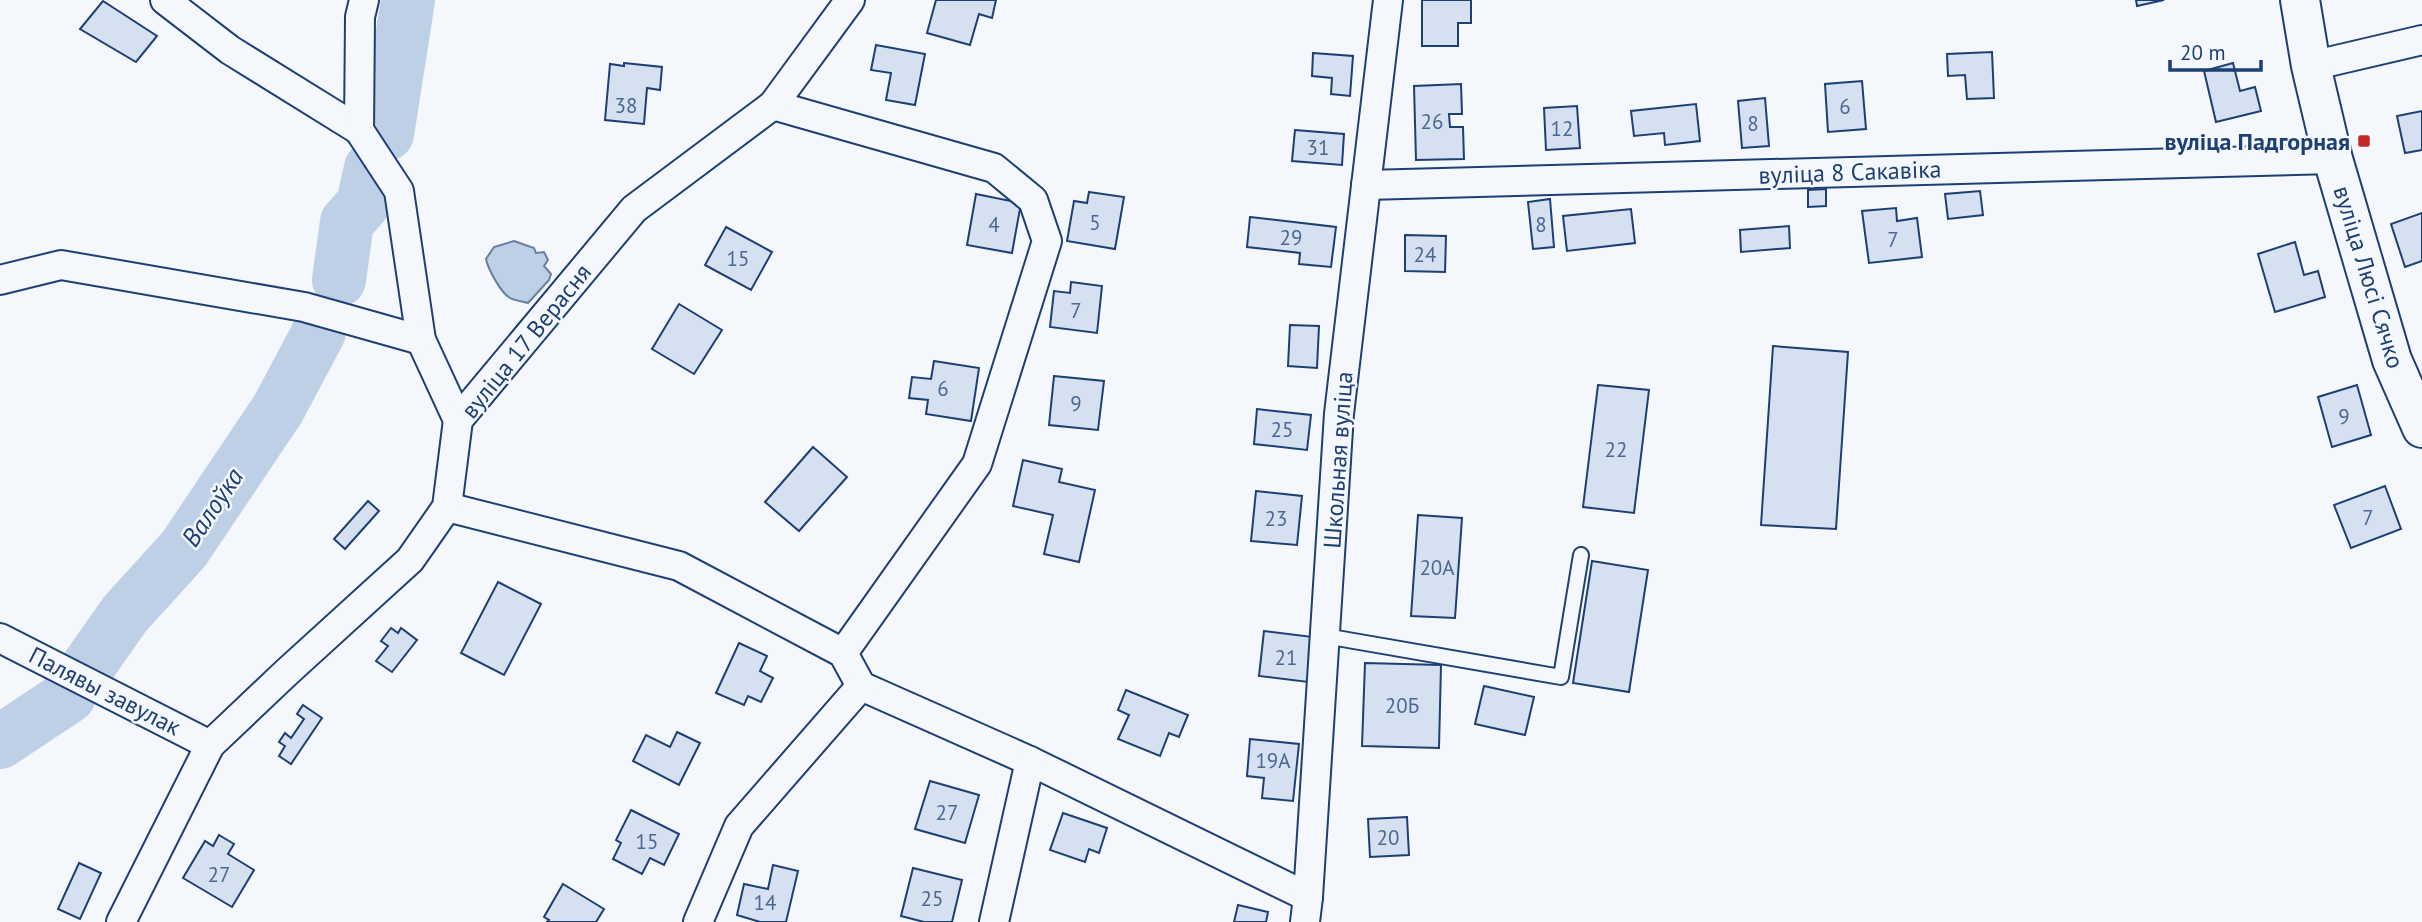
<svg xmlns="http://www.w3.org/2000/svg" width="2422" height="922" font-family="'PT Sans',sans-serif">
	<rect width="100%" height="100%" fill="#f4f7fb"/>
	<path fill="#bed0e5" stroke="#687fa3" stroke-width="2" d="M514 241 534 248 536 253 544 252 548 260 544 266 551 274 549 280 528 303C523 301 515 301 510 298 501 293 488 269 486 259L494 247Z"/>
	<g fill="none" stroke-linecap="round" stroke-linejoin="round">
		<g stroke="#bed0e5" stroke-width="54">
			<polyline points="387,134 408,0"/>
			<polyline points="339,280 347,222 363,204 371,168"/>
			<polyline points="87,668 125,614 184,549 278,409 319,332"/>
			<polyline points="0,742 69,696"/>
		</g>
	</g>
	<g fill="#d5e0f0" stroke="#1d3f73" stroke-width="2">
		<polygon points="936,0 996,0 992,18 979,14 970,45 927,33"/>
		<polygon points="1422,0 1471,0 1471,23 1458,23 1458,46 1422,46"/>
		<polygon points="2136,0 2164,0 2137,6"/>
		<polygon points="103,1 157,36 136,62 80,29"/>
		<polygon points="876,45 925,54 915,105 886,100 891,73 871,70"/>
		<polygon points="1992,52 1994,98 1967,99 1965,75 1948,76 1947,54"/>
		<polygon points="1313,53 1353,56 1350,96 1331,94 1332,78 1312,76"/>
		<polygon points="624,63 662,67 660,90 647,88 644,124 605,120 610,64 624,66"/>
		<polygon points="2233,63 2240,91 2255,87 2261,111 2216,122 2204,71"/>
		<polygon points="1862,81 1866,129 1828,132 1825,84"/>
		<polygon points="1461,84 1462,114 1449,114 1450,127 1463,127 1464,159 1416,160 1414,86"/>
		<polygon points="1765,98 1769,146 1742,148 1738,101"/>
		<polygon points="1696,104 1700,141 1665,145 1664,133 1634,136 1631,111"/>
		<polygon points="1577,106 1580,148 1546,150 1544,108"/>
		<polygon points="2422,111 2422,150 2405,153 2397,116"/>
		<polygon points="1295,130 1344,134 1342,165 1292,161"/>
		<polygon points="1826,189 1826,206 1808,207 1808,190"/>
		<polygon points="1980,191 1983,215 1948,219 1945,194"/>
		<polygon points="1089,192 1124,197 1115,249 1067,241 1074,201 1087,203"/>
		<polygon points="976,194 1021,203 1012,253 967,245"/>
		<polygon points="1550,199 1554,247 1533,249 1528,202"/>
		<polygon points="1896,208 1897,221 1917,218 1922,257 1869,263 1862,211"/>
		<polygon points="1631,209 1635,243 1567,251 1563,216"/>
		<polygon points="2422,213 2422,261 2405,267 2391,224"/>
		<polygon points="1250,217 1336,227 1331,267 1299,264 1300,253 1247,247"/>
		<polygon points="1789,226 1790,248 1741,252 1740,230"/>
		<polygon points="726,227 772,252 751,290 705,265"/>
		<polygon points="1405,235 1446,236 1445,272 1405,271"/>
		<polygon points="2295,242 2304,275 2318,271 2325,297 2275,312 2258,254"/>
		<polygon points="1071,282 1102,286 1097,333 1050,327 1054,291 1070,293"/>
		<polygon points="679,304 722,330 694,374 652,349"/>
		<polygon points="1290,325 1319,326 1317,368 1288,366"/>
		<polygon points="1773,346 1848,352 1836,529 1761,525"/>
		<polygon points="934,361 979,368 971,421 926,414 928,400 909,398 912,377 931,379"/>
		<polygon points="1054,376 1104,381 1098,430 1049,425"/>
		<polygon points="1598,385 1649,390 1634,513 1583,507"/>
		<polygon points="2357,385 2371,435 2332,447 2318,397"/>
		<polygon points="1257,409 1311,415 1307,450 1254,444"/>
		<polygon points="813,447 847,477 799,531 765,502"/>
		<polygon points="1023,460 1062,469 1059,482 1095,490 1079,562 1044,554 1053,515 1013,506"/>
		<polygon points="2385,486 2401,529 2351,548 2334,505"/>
		<polygon points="1256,491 1302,496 1297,545 1251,541"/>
		<polygon points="368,501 379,511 345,549 334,539"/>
		<polygon points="1418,515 1462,518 1455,618 1411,616"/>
		<polygon points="1592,561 1648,570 1629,692 1573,683"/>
		<polygon points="498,582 541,604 504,675 461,653"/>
		<polygon points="391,628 398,633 401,628 417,640 392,672 376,661 388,646 381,641"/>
		<polygon points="1264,631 1313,637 1308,682 1259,676"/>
		<polygon points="739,643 767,656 760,671 773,678 761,702 748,696 744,705 716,693"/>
		<polygon points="1365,663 1441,665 1439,748 1362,746"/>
		<polygon points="1484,686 1534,697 1525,735 1475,724"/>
		<polygon points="1126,690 1188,715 1179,737 1169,733 1160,756 1118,739 1129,715 1118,710"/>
		<polygon points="303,705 322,718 291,764 279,756 285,746 279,742 285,733 291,738 304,719 297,714"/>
		<polygon points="677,732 700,743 679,785 633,761 646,735 670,747"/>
		<polygon points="1250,739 1299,744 1293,801 1262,798 1264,778 1247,776"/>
		<polygon points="930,781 979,795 965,843 915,829"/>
		<polygon points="631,810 679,834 664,865 650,858 642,874 613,859 621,843 616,840"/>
		<polygon points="1063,813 1107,828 1099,853 1089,849 1085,862 1050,850"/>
		<polygon points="1407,817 1409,855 1370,857 1368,819"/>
		<polygon points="219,835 234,844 228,854 254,870 232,907 183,878 205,841 213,846"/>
		<polygon points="79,863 101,873 80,919 58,909"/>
		<polygon points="773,865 798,871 786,922 760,922 737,915 744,884 768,889"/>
		<polygon points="913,868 962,880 952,922 924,922 901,916"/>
		<polygon points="563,884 604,909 596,922 547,922 549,920 544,917"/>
		<polygon points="1238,905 1268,912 1266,922 1234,922"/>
	</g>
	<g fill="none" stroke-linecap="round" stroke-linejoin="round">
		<defs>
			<polyline id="service" points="1325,636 1561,677 1581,555"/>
			<g id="minor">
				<polyline points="165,0 230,50 359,130 399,191 421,340 458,420"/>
				<polyline points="2311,66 2422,40"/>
				<polyline points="773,105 994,168 1033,200 1047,241 977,464 843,653"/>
				<polyline points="359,130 360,17 364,0"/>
				<polyline points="1366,185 2333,159"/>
				<polyline points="0,280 61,265 304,307 421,340"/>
				<polyline points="447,507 679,566 843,653 861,686 1030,761 1308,897"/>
				<polyline points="0,638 210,745"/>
				<polyline points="121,922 210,745 287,672 410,560 447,507 458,420 634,209 773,105 850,0"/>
				<polyline points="698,922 739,826 861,686"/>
				<polyline points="994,922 1030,761"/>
				<polyline points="1305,922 1308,897 1339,414 1388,0"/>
			</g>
			<polyline id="primary" points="2300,0 2311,66 2333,159 2392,360 2422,428"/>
		</defs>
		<use href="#service" stroke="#1d3f73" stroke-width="18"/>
		<use href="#minor" stroke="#1d3f73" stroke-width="32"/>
		<use href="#primary" stroke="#1d3f73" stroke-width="42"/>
		<use href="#service" stroke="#f4f7fb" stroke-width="14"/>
		<use href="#minor" stroke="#f4f7fb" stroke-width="28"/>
		<use href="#primary" stroke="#f4f7fb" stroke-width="38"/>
	</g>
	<rect fill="#c62828" stroke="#f4f7fb" stroke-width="2.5" x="2357" y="134" width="14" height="14" rx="3.5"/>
	<g text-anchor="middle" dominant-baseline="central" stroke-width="5" stroke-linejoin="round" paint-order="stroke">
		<g font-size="21" fill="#4b6792">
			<text x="626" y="105">38</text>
			<text x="1845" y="106">6</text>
			<text x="1432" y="121">26</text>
			<text x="1753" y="123">8</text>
			<text x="1562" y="128">12</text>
			<text x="1318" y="147">31</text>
			<text x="1095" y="222">5</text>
			<text x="994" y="224">4</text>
			<text x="1541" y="224">8</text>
			<text x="1291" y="237">29</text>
			<text x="1893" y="239">7</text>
			<text x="1425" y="254">24</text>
			<text x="738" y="258">15</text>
			<text x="1076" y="310">7</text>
			<text x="943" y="388">6</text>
			<text x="1076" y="403">9</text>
			<text x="2344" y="416">9</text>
			<text x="1282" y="429">25</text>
			<text x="1616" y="449">22</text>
			<text x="2368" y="517">7</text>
			<text x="1276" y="518">23</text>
			<text x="1437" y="567">20А</text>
			<text x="1286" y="657">21</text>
			<text x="1402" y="705">20Б</text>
			<text x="1273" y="760">19А</text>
			<text x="947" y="812">27</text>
			<text x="1388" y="837">20</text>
			<text x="647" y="841">15</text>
			<text x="219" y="874">27</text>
			<text x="932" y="898">25</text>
			<text x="765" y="902">14</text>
		</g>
		<g font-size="24" font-weight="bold" fill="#1d3f73" stroke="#f4f7fb" text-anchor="end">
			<text x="2350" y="141">вуліца Падгорная</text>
		</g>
		<g font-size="24" fill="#1d3f73" stroke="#f4f7fb">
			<text transform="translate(1850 172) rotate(-2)">вуліца 8 Сакавіка</text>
			<text transform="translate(2369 277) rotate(73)">вуліца Люсі Сячко</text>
			<text transform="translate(526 341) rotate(-51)">вуліца 17 Верасня</text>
			<text transform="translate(1338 460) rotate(-86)">Школьная вуліца</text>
			<text transform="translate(105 691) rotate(27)">Палявы завулак</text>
		</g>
		<g font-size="26" font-style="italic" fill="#1d3f73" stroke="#f4f7fb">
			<text transform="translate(212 507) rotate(-56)">Валоўка</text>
		</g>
	</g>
	<path d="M2170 60v10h91v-10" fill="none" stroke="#1d3f73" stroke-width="3.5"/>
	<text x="2180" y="60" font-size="21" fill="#1d3f73" stroke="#f4f7fb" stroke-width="5" paint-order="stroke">20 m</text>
</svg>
